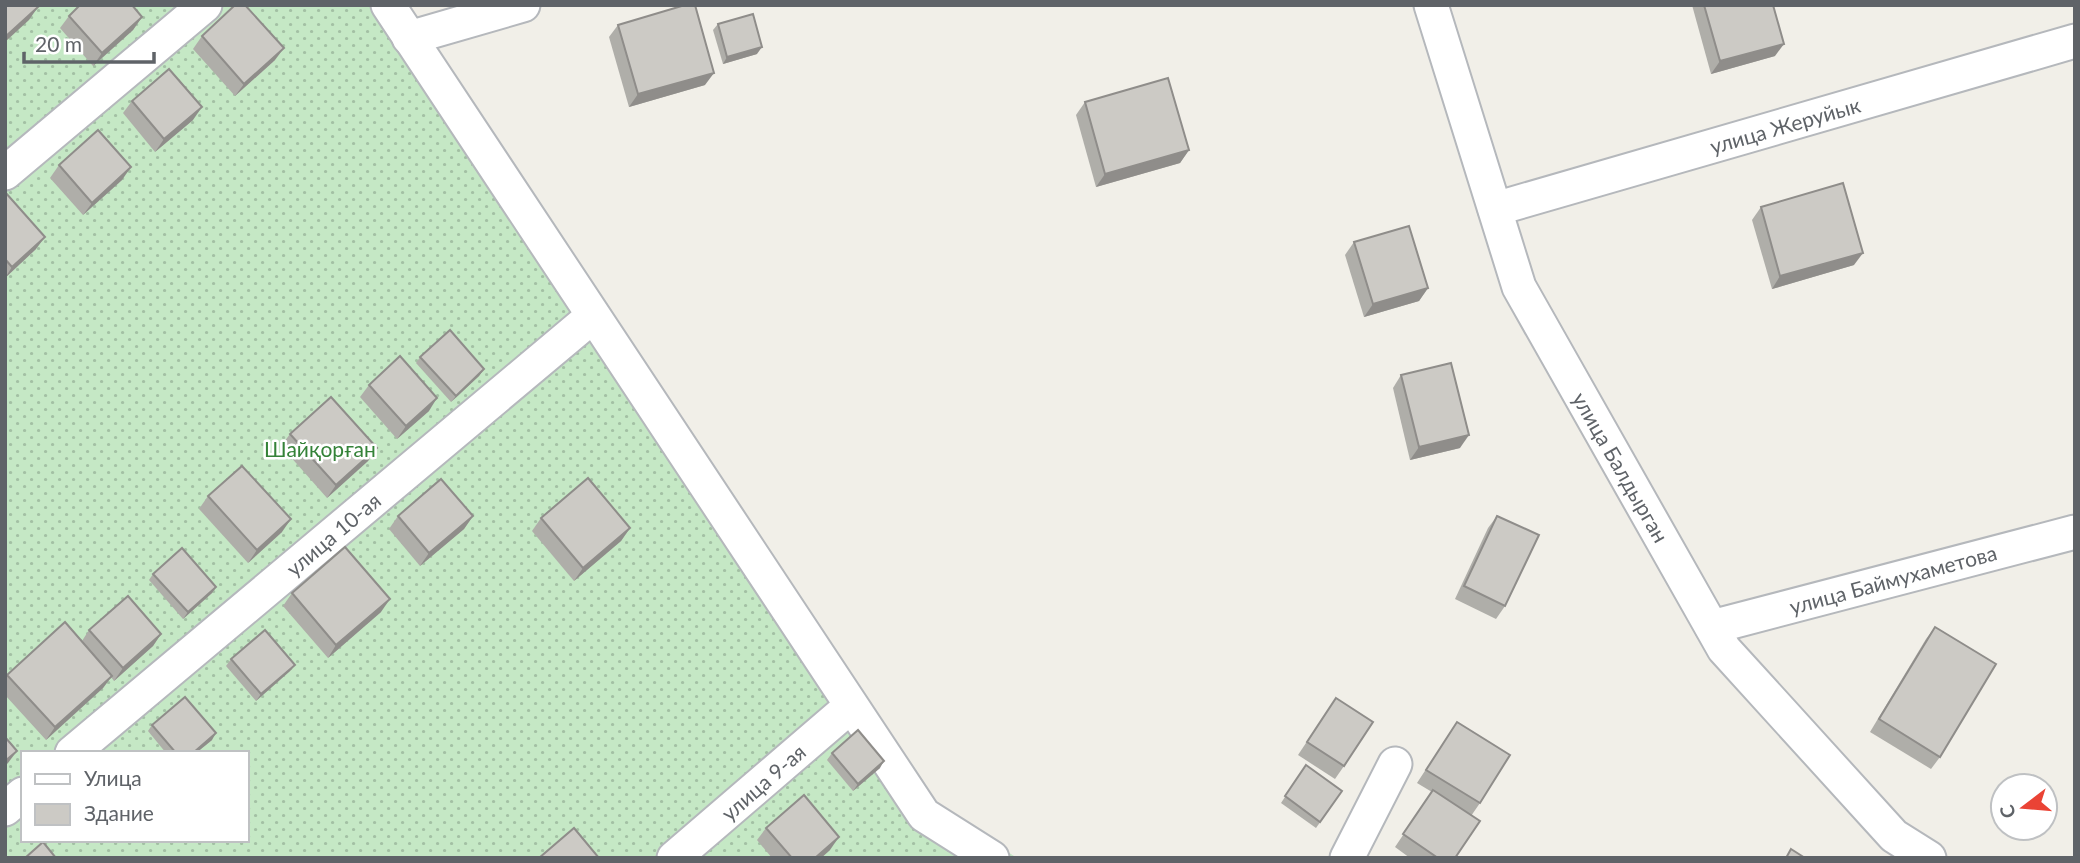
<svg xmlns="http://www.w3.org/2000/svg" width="2080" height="863" font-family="Lato,sans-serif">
	<defs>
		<pattern id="grass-dots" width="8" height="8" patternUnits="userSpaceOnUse" patternTransform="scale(1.75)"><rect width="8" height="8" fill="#c5e8c5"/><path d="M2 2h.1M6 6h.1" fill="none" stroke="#a3c0a4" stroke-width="1.8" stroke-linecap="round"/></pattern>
	</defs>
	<rect width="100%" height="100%" fill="#f1efe8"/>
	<path fill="url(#grass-dots)" fill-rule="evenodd" d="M5 5H408L915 791 1017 858H5ZM23 753H247V840H23Z"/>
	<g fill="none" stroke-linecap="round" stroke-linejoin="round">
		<defs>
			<g id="minor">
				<polyline points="388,5 924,815 992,858"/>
				<polyline points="1431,5 1519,287 1724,649 1894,836 1929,858"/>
				<polyline points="409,38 523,5"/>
				<polyline points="5,173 205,5"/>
				<polyline points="1495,209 2075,41"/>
				<polyline points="1712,627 2075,532"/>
				<polyline points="72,753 593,316"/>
				<polyline points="5,809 23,794"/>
				<polyline points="674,858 851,706"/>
				<polyline points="1347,858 1395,764"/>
			</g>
		</defs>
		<use href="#minor" stroke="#b5b8bc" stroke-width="37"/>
		<use href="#minor" stroke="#fff" stroke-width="33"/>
	</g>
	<g fill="#afaea9">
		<polygon points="1692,5 1773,5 1775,56 1711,74"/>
		<polygon points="69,16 142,17 133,30 93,66 60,28"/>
		<polygon points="718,24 757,54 723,64 713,30"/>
		<polygon points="618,25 705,85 629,107 609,37"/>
		<polygon points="202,36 275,60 235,96 193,49"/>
		<polygon points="132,101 193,120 155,152 123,113"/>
		<polygon points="1085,102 1189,150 1180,163 1096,187 1076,115"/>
		<polygon points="59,165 122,180 83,215 50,178"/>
		<polygon points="5,192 36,249 5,278"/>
		<polygon points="1761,207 1854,265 1772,289 1752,220"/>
		<polygon points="1354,242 1428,288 1419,301 1364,317 1345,255"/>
		<polygon points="420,357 484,369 479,376 451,402 416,363"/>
		<polygon points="1401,375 1460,448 1410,460 1393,388"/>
		<polygon points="369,385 429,411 397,439 360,397"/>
		<polygon points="290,434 377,448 368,461 327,498 281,446"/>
		<polygon points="208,496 282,532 248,563 199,509"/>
		<polygon points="398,516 473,516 464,529 420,566 389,529"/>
		<polygon points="1497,516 1505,606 1496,619 1455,599 1488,528"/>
		<polygon points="541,518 630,528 621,541 574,581 532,531"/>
		<polygon points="153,574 216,587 212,593 183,619 149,580"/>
		<polygon points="292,593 381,612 328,658 283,606"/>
		<polygon points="1935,627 1940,757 1931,769 1870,732 1926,639"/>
		<polygon points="89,630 161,634 153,646 114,681 111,677 103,688 46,740 5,695 5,678 7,675 82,641"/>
		<polygon points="231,659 295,665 290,671 256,701 226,666"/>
		<polygon points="1328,710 1344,766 1335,779 1298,755"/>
		<polygon points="1457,722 1480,803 1471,816 1455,858 1410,858 1395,847 1432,792 1417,783"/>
		<polygon points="152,725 212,740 196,753 166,753 148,731"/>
		<polygon points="832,753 880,768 853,791 827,760"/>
		<polygon points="1306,765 1342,791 1316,828 1281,803"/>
		<polygon points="766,828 830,850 821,858 772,858 757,840"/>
	</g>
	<g fill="#8f8d8a">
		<polygon points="38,7 29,20 5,42 5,37"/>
		<polygon points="142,17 133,30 93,66 102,53"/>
		<polygon points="1784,44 1775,56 1711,74 1720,61"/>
		<polygon points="762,47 757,54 723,64 727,57"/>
		<polygon points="284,48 275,60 235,96 244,84"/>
		<polygon points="714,73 705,85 629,107 638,94"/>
		<polygon points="202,107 193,120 155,152 164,139"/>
		<polygon points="1189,150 1180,163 1096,187 1105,174"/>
		<polygon points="131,167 122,180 83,215 92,203"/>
		<polygon points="45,237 36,249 5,278 12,267"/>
		<polygon points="1863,253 1854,265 1772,289 1780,276"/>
		<polygon points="1428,288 1419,301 1364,317 1373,304"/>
		<polygon points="484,369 479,376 451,402 456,396"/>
		<polygon points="437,398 429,411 397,439 406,426"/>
		<polygon points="1469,435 1460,448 1410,460 1419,447"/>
		<polygon points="377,448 368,461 327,498 336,485"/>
		<polygon points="473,516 464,529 420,566 429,553"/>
		<polygon points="291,519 282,532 248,563 257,550"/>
		<polygon points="630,528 621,541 574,581 583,568"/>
		<polygon points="216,587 212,593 183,619 188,612"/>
		<polygon points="390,599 381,612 328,658 336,645"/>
		<polygon points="161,634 153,646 114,681 123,668"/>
		<polygon points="295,665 290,671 256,701 261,694"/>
		<polygon points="112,676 103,688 46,740 55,727"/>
		<polygon points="216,733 212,740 196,753 193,753"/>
		<polygon points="17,751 8,763 5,766 5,761"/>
		<polygon points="884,761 880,768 853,791 858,784"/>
		<polygon points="839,837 830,850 821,858 815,858"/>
	</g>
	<g fill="#cccac5" stroke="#8f8d8a" stroke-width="2">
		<polygon points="5,5 36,5 38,7 5,37"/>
		<polygon points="80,5 132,5 142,17 102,53 69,16"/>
		<polygon points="235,5 245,5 284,48 244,84 202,36"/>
		<polygon points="685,5 695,5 714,73 638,94 618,25"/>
		<polygon points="1704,5 1773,5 1784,44 1720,61"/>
		<polygon points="753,14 762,47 727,57 718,24"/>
		<polygon points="169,69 202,107 164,139 132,101"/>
		<polygon points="1168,78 1189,150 1105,174 1085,102"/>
		<polygon points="98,130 131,167 92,203 59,165"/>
		<polygon points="1843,183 1863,253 1780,276 1761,207"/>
		<polygon points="5,192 45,237 12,267 5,259"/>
		<polygon points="1409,226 1428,288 1373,304 1354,242"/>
		<polygon points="450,330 484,369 456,396 420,357"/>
		<polygon points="400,356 437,398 406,426 369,385"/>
		<polygon points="1451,363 1469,435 1419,447 1401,375"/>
		<polygon points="331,397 377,448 336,485 290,434"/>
		<polygon points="242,466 291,519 257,550 208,496"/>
		<polygon points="588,478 630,528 583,568 541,518"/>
		<polygon points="441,479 473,516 429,553 398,516"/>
		<polygon points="1497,516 1539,535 1505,606 1464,586"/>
		<polygon points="345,547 390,599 336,645 292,593"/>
		<polygon points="182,548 216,587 188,612 153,574"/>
		<polygon points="128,596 161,634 123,668 89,630"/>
		<polygon points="65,622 112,676 55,727 7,675"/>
		<polygon points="1935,627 1996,664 1940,757 1879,719"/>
		<polygon points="265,630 295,665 261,694 231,659"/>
		<polygon points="185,697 216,733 193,753 176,753 152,725"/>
		<polygon points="1336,698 1373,722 1344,766 1307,742"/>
		<polygon points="1457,722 1510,755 1480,803 1426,770"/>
		<polygon points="858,730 884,761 858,784 832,753"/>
		<polygon points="5,737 17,751 5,761"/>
		<polygon points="1306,765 1342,791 1320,822 1285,796"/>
		<polygon points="1433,790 1480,821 1455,858 1438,858 1403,834"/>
		<polygon points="804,795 839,837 815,858 792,858 766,828"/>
		<polygon points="574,828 599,858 539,858"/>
		<polygon points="43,842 56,858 25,858"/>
		<polygon points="1791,849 1805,858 1786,858"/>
	</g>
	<g text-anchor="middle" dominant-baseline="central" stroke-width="5" stroke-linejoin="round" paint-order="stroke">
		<g font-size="21" fill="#5f6368" stroke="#fff">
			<text transform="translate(1785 125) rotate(-16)">улица Жеруйык</text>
			<text transform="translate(1621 467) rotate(60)">улица Балдырган</text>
			<text transform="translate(333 534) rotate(-40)">улица 10-ая</text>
			<text transform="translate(1893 579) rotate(-15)">улица Баймухаметова</text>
			<text transform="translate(763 782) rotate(-41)">улица 9-ая</text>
		</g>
		<g font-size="21" fill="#348238" stroke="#fff">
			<text x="320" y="448">Шайқорған</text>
		</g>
	</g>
	<rect width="2080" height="863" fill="none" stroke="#5f6368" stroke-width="14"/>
	<rect x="21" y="751" width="228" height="91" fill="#ffffff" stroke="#bfc1c3" stroke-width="2"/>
	<rect x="35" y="774" width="35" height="10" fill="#ffffff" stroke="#bfc1c3" stroke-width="2"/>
	<text x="84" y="786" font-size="21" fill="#5f6368">Улица</text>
	<rect x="35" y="804" width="35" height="21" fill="#cccac5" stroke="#bfc1c3" stroke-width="2"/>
	<text x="84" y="821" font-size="21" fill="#5f6368">Здание</text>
	<g transform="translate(2024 807) rotate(254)"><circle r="33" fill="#ffffff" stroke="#bfc1c3" stroke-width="2"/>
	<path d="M0-5L12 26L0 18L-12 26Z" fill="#ea4335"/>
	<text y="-10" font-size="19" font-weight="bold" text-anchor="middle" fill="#5f6368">С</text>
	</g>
	<path d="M24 52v10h130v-10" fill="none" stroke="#5f6368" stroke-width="3.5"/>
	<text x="35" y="52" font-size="21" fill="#5f6368" stroke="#ffffff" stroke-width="5" paint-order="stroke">20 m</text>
</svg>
